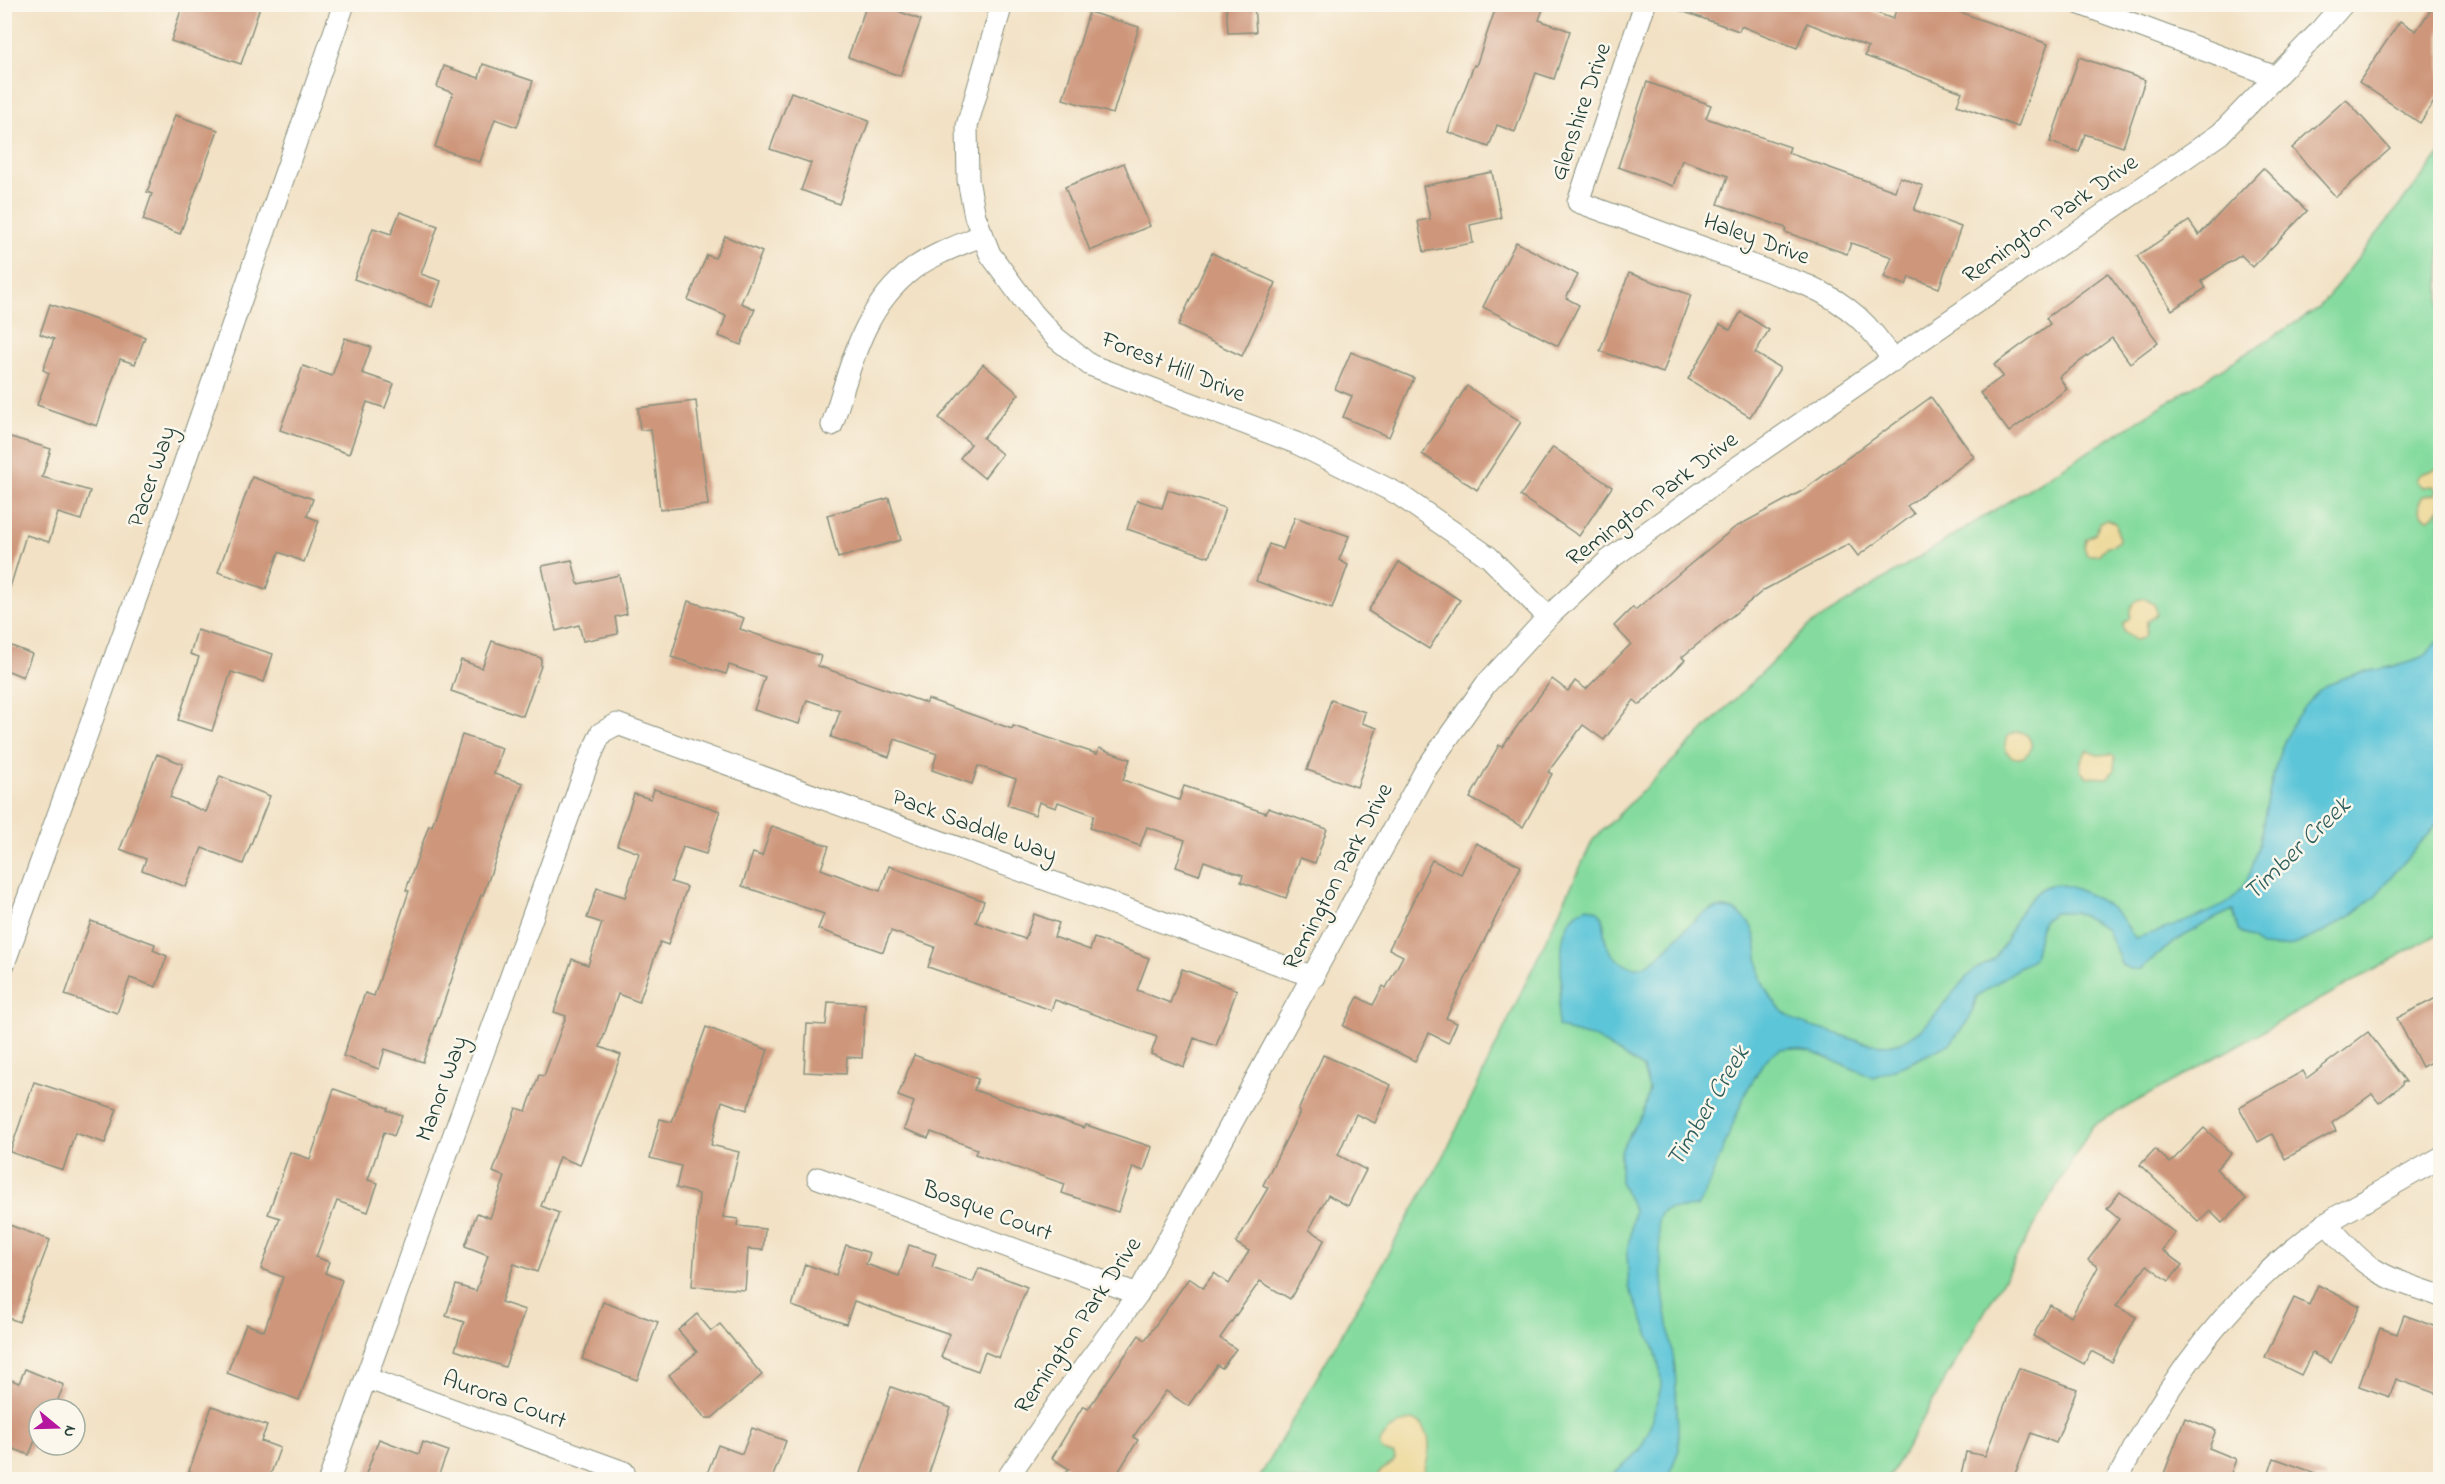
<svg xmlns="http://www.w3.org/2000/svg" width="2445" height="1484" font-family="'Indie Flower',sans-serif">
	<rect width="100%" height="100%" fill="#fbf7ec"/>
	<filter id="ink" filterUnits="userSpaceOnUse"><feTurbulence type="fractalNoise" baseFrequency=".0167" numOctaves="2"/><feDisplacementMap in="SourceGraphic" scale="12" xChannelSelector="R" yChannelSelector="G"/><feConvolveMatrix kernelMatrix="1 2 1 2 8 2 1 2 1" color-interpolation-filters="sRGB"/></filter>
	<filter id="wash" filterUnits="userSpaceOnUse"><feTurbulence type="fractalNoise" baseFrequency=".008" numOctaves="4" result="noise"/><feDisplacementMap in="SourceGraphic" scale="24" xChannelSelector="R" yChannelSelector="G"/><feGaussianBlur stdDeviation="1.35" result="paint"/><feColorMatrix in="noise" values="0 0 0 0 0 0 0 0 0 0 0 0 0 0 0 0 0 1.4 0 .05"/><feComposite in="paint" operator="in"/></filter>
	<g filter="url(#wash)">
		<rect width="100%" height="100%" fill="#f2e1c4"/>
		<polygon fill="#85db9f" stroke="#528c6a" stroke-width="1.5" points="2440,154 2440,933 2092,1126 1888,1479 1258,1480 1445,1154 1593,840 1810,625 2319,308"/>
		<g fill="#eeda9e" stroke="#868c69" stroke-width="1.5">
			<path d="M2440 466V509L2430 518H2426L2420 511 2419 503 2423 496 2435 495 2438 490 2433 486 2421 487 2416 480C2421 469 2433 474 2440 466Z"/>
			<polygon points="2108,519 2116,523 2119,540 2114,545 2107,546 2098,555 2087,555 2084,547 2086,539 2095,534 2100,522"/>
			<path d="M2144 598 2154 604 2157 612 2155 616 2147 621C2146 631 2148 639 2135 640L2124 632 2123 624 2130 617C2129 607 2134 600 2144 598Z"/>
			<circle cx="2018" cy="745" r="13"/>
			<polygon points="2087,750 2097,755 2111,754 2115,757 2114,771 2107,778 2088,777 2080,771 2081,760"/>
			<path d="M1413 1420C1437 1430 1429 1461 1421 1479H1376C1380 1466 1391 1469 1395 1459L1394 1454C1360 1449 1396 1422 1413 1420Z"/>
		</g>
		<path fill="#5cc5d8" stroke="#3e8186" stroke-width="1.5" d="M2440 638V820L2376 895 2351 916 2325 931 2294 945 2275 947 2261 946 2238 930 2233 910C2199 925 2168 944 2141 969H2129L2122 965 2106 928 2075 912H2054L2042 922 2034 958 1977 996 1970 1018 1951 1043 1908 1064 1873 1077 1809 1051 1791 1048 1780 1049 1772 1054 1763 1063 1746 1092 1704 1196 1697 1207 1668 1209 1661 1213 1658 1221 1663 1292 1675 1368 1679 1450 1667 1479H1607L1640 1450 1649 1430 1661 1387 1660 1370 1655 1350 1629 1287 1627 1254 1634 1210 1620 1181V1155L1624 1144 1643 1113 1649 1089 1643 1069 1634 1062 1595 1038 1568 1031 1558 1026C1557 1012 1560 997 1561 983 1562 956 1556 921 1587 907 1591 908 1596 909 1599 912 1606 920 1603 929 1605 938 1607 953 1621 966 1636 967 1668 968 1699 883 1741 915 1761 929 1756 958 1761 978 1765 992 1779 1010 1791 1018 1804 1027 1822 1029 1838 1034 1856 1041 1880 1049 1900 1042 1932 1029 1947 995 1971 973 1978 966 1991 963 1997 955 2009 939 2013 919 2026 904 2032 897 2039 889 2047 886 2066 879 2102 900 2117 913 2125 921 2129 930 2135 938 2158 932 2210 914 2229 901 2251 886 2257 852 2262 828 2272 778 2281 717 2326 686 2349 671 2388 670 2414 661L2426 655Z"/>
		<g id="blocks">
			<g fill="#ce977c">
				<polygon points="183,4 261,4 241,64 171,41"/>
				<polygon points="867,4 880,4 921,20 900,76 848,57"/>
				<polygon points="1226,4 1254,4 1256,32 1228,33"/>
				<polygon points="1497,4 1545,4 1539,20 1570,31 1554,79 1536,73 1515,132 1497,125 1489,147 1448,132 1474,65 1476,66"/>
				<polygon points="1671,4 1853,4 1893,19 1898,4 1938,4 2048,44 2018,127 1957,105 1962,92 1865,56 1868,47 1807,23 1797,48 1741,26 1739,31 1670,7"/>
				<polygon points="2435,4 2440,4 2440,93 2420,123 2359,82 2400,21 2416,31"/>
				<polygon points="1089,12 1139,27 1113,114 1063,99"/>
				<polygon points="2079,57 2145,80 2123,147 2085,134 2079,152 2050,142"/>
				<polygon points="483,64 533,81 517,127 495,119 480,162 435,147 453,93 437,87 444,66 479,78"/>
				<polygon points="1647,82 1711,105 1706,118 1790,147 1788,153 1895,191 1900,177 1923,186 1914,210 1961,227 1939,288 1909,277 1906,285 1884,277 1892,257 1851,243 1847,254 1785,232 1786,228 1718,204 1728,176 1682,160 1673,186 1618,167"/>
				<polygon points="791,92 869,121 839,204 801,190 811,163 770,149"/>
				<polygon points="2346,99 2390,149 2336,197 2292,148"/>
				<polygon points="175,115 218,130 180,234 143,220 152,194 147,192"/>
				<polygon points="1124,163 1150,226 1090,251 1065,187"/>
				<polygon points="2263,168 2307,211 2253,267 2241,255 2201,281 2206,288 2172,310 2137,256 2189,221 2199,235"/>
				<polygon points="1492,172 1501,218 1470,225 1473,243 1424,252 1418,221 1430,219 1423,186"/>
				<polygon points="400,212 438,226 421,274 441,281 432,307 354,279 373,228 391,234"/>
				<polygon points="725,236 762,252 741,303 755,309 741,345 719,336 726,316 688,300 707,255 715,258"/>
				<polygon points="1516,242 1578,275 1566,298 1579,305 1558,346 1483,307"/>
				<polygon points="1212,253 1276,283 1242,356 1178,326"/>
				<polygon points="1629,273 1691,295 1663,373 1600,351"/>
				<polygon points="2108,273 2158,342 2130,363 2112,338 2059,377 2067,389 2009,432 1980,393 2003,376 1994,365 2050,324 2046,318"/>
				<polygon points="50,304 145,337 135,364 120,359 97,426 37,405 49,373 43,370 54,339 40,334"/>
				<polygon points="1741,312 1769,330 1755,353 1780,368 1750,417 1688,379 1720,324 1730,330"/>
				<polygon points="345,338 371,347 362,373 394,384 385,408 367,402 349,454 280,430 303,366 332,376"/>
				<polygon points="1351,352 1414,378 1389,437 1343,417 1352,396 1335,389"/>
				<polygon points="983,364 1019,394 983,438 1002,454 984,478 960,458 971,444 939,418"/>
				<polygon points="1467,386 1521,422 1477,490 1422,454"/>
				<polygon points="1931,397 1974,457 1907,506 1914,514 1858,556 1849,544 1764,590 1682,657 1685,660 1640,705 1634,700 1604,740 1583,725 1548,772 1552,774 1523,827 1470,798 1499,745 1502,747 1552,679 1568,691 1575,681 1586,689 1631,644 1614,626 1633,607 1635,610 1734,528 1802,491"/>
				<polygon points="696,401 708,505 660,510 651,429 640,430 638,408"/>
				<polygon points="4,435 51,449 42,477 90,491 81,520 58,513 49,542 26,535 9,591 4,590"/>
				<polygon points="1553,447 1612,487 1579,536 1520,496"/>
				<polygon points="252,477 313,499 307,516 319,521 304,562 279,552 266,589 218,572"/>
				<polygon points="1168,490 1225,508 1209,557 1127,529 1137,500 1162,508"/>
				<polygon points="889,498 901,540 838,558 827,515"/>
				<polygon points="1295,517 1349,536 1339,560 1348,565 1332,609 1256,581 1269,544 1283,549"/>
				<polygon points="572,560 578,584 619,575 627,614 615,617 618,634 583,641 579,625 556,631 542,566"/>
				<polygon points="1399,562 1460,600 1429,649 1368,611"/>
				<polygon points="688,601 744,618 740,629 821,656 818,666 926,703 928,699 1012,729 1013,726 1097,754 1099,748 1130,759 1123,780 1179,800 1184,786 1266,813 1268,808 1327,829 1315,863 1300,858 1286,898 1241,882 1243,875 1204,861 1199,875 1176,867 1185,840 1147,827 1140,846 1090,828 1094,815 1058,802 1056,808 1039,802 1035,815 1007,805 1016,779 978,766 972,784 932,770 937,754 895,739 889,757 831,737 840,711 807,700 799,724 754,710 765,677 729,665 726,674 671,657"/>
				<polygon points="197,630 273,654 264,682 231,672 212,731 178,720 199,657 190,654"/>
				<polygon points="492,641 541,658 541,666 523,716 451,691 461,660 482,668"/>
				<polygon points="4,643 32,654 23,677 4,669"/>
				<polygon points="1331,700 1365,712 1362,723 1377,728 1357,787 1307,770"/>
				<polygon points="462,735 502,748 494,774 523,783 483,895 481,895 423,1062 385,1049 379,1069 343,1056 365,993 374,996 409,891 406,890 429,825 432,826"/>
				<polygon points="157,754 183,764 170,797 206,812 220,776 270,796 243,864 202,848 186,887 142,870 146,859 120,849"/>
				<polygon points="654,789 720,811 706,854 683,847 671,882 687,887 668,945 660,942 639,1002 618,994 600,1047 621,1055 580,1165 559,1157 541,1206 559,1213 537,1272 514,1264 501,1302 525,1310 505,1367 455,1350 464,1322 446,1316 456,1285 476,1291 488,1255 465,1246 477,1213 490,1218 505,1177 493,1172 516,1108 526,1111 539,1075 544,1076 566,1016 554,1012 572,959 588,965 602,923 587,918 597,888 625,897 639,853 617,845 634,794 651,799"/>
				<polygon points="772,826 829,846 821,869 880,891 889,866 984,901 976,922 1025,939 1034,914 1059,923 1054,937 1090,950 1094,938 1149,958 1137,990 1170,1003 1182,969 1237,990 1216,1046 1194,1038 1184,1067 1151,1054 1157,1037 1055,1000 1051,1010 928,967 935,947 891,931 883,952 818,929 824,914 742,886 753,853 762,856"/>
				<polygon points="1476,843 1521,866 1446,1018 1457,1023 1448,1043 1429,1033 1415,1061 1343,1026 1358,997 1373,1005 1383,986 1386,988 1403,956 1389,949 1422,883 1421,882 1432,860 1461,874"/>
				<polygon points="91,921 155,944 153,950 167,956 156,987 130,978 117,1013 65,995"/>
				<polygon points="2440,996 2440,1057 2422,1067 2397,1018"/>
				<polygon points="828,1002 865,1004 862,1058 847,1057 846,1074 804,1072 807,1024 826,1025"/>
				<polygon points="706,1027 768,1050 747,1110 722,1101 711,1145 739,1152 723,1217 738,1219 737,1226 765,1229 763,1250 748,1249 745,1290 692,1286 699,1194 676,1188 681,1166 650,1158 660,1119 672,1122"/>
				<polygon points="2368,1032 2406,1082 2402,1082 2402,1085 2379,1103 2372,1094 2332,1123 2336,1131 2285,1159 2272,1134 2258,1142 2239,1107 2303,1071 2307,1078"/>
				<polygon points="914,1055 978,1079 974,1090 1084,1128 1086,1125 1152,1147 1144,1171 1133,1167 1118,1212 1062,1193 1065,1184 975,1154 977,1149 931,1132 928,1138 904,1129 914,1102 898,1096"/>
				<polygon points="1323,1055 1391,1085 1375,1123 1356,1114 1338,1155 1366,1170 1348,1206 1328,1195 1309,1230 1325,1239 1290,1299 1260,1281 1220,1338 1236,1349 1222,1368 1217,1365 1188,1406 1166,1391 1133,1437 1138,1440 1114,1479 1062,1479 1069,1469 1052,1458 1083,1406 1088,1409 1139,1335 1145,1340 1189,1278 1203,1288 1214,1273 1229,1284 1249,1251 1236,1243 1268,1188 1263,1185 1300,1112 1298,1111"/>
				<polygon points="34,1082 117,1109 105,1143 75,1133 63,1170 10,1152"/>
				<polygon points="334,1089 388,1108 387,1110 402,1115 394,1136 384,1132 368,1180 378,1183 368,1212 337,1201 316,1257 329,1262 325,1273 342,1280 299,1400 227,1373 246,1324 264,1331 283,1277 261,1269 280,1218 268,1214 290,1152 310,1159"/>
				<polygon points="2204,1128 2231,1153 2216,1169 2246,1199 2222,1223 2210,1211 2199,1222 2140,1165 2155,1149 2170,1163"/>
				<polygon points="2120,1192 2175,1233 2162,1250 2182,1265 2169,1281 2147,1265 2116,1306 2136,1317 2112,1362 2091,1351 2084,1364 2033,1336 2050,1305 2071,1317 2098,1267 2088,1260 2119,1219 2107,1209"/>
				<polygon points="4,1223 50,1240 19,1322 4,1316"/>
				<polygon points="846,1245 870,1253 866,1264 899,1276 909,1245 936,1254 932,1267 973,1282 979,1268 1027,1287 999,1358 985,1352 978,1371 941,1357 950,1334 854,1301 846,1324 792,1306 805,1264 836,1275"/>
				<polygon points="2318,1285 2360,1306 2331,1363 2312,1353 2301,1375 2265,1357 2294,1298 2309,1305"/>
				<polygon points="603,1302 658,1322 637,1380 582,1359"/>
				<polygon points="697,1314 711,1331 720,1324 762,1375 712,1418 705,1418 669,1375 697,1352 678,1330"/>
				<polygon points="2404,1315 2440,1328 2440,1395 2396,1379 2390,1397 2359,1386 2380,1328 2397,1334"/>
				<polygon points="2019,1368 2077,1389 2056,1443 2031,1433 2013,1479 1960,1479 1966,1452 1985,1456"/>
				<polygon points="25,1369 64,1385 54,1409 39,1409 39,1431 29,1455 4,1445 4,1377 19,1383"/>
				<polygon points="891,1387 951,1408 927,1479 859,1479"/>
				<polygon points="212,1406 267,1426 261,1441 280,1448 269,1479 211,1479 189,1471"/>
				<polygon points="2185,1418 2216,1430 2209,1448 2236,1459 2229,1479 2162,1479"/>
				<polygon points="752,1428 786,1441 772,1479 705,1479 718,1445 742,1454"/>
				<polygon points="379,1439 419,1454 423,1442 448,1451 437,1479 364,1479"/>
				<polygon points="2274,1458 2326,1477 2326,1479 2267,1479"/>
			</g>
		</g>
	</g>
	<g filter="url(#ink)">
		<use href="#blocks" fill-opacity="0" stroke="#888f7c" stroke-width="1.5"/>
		<g fill="none" stroke-linecap="round" stroke-linejoin="round">
			<defs>
				<g id="street">
					<polyline points="1002,4 967,126 968,180 975,216 990,254 1033,313 1056,338 1090,365 1296,443 1398,494 1489,557 1548,617"/>
					<path d="M1645 4 1578 202 1809 286C1848 304 1871 325 1893 361"/>
					<polyline points="2080,4 2276,77"/>
					<path d="M832 425C851 367 861 309 913 269 933 254 960 245 983 235"/>
					<polyline points="4,964 168,510 344,4"/>
					<polyline points="818,1178 1138,1294"/>
					<path d="M2326 1223C2341 1239 2356 1258 2374 1269 2394 1282 2419 1288 2440 1296"/>
					<polyline points="366,1378 624,1472"/>
					<polyline points="329,1480 589,760 601,733 617,724 1314,977"/>
					<polyline points="1006,1480 1064,1395 1138,1294 1426,769 1486,684 1548,617 1610,559 1729,473 2220,134 2317,34 2343,4"/>
					<path d="M2117 1480C2168 1379 2234 1290 2326 1224 2338 1215 2352 1208 2365 1201 2390 1186 2415 1172 2440 1158"/>
				</g>
			</defs>
			<use href="#street" stroke="#888f7c" stroke-width="23"/>
			<use href="#street" stroke="#fff" stroke-width="21"/>
		</g>
	</g>
	<g text-anchor="middle" dominant-baseline="central" stroke-width="5" stroke-linejoin="round" paint-order="stroke">
		<g font-size="24" fill="#1f3d34" stroke="#fbf7ec">
			<text transform="translate(1582 112) rotate(-71)">Glenshire Drive</text>
			<text transform="translate(2051 220) rotate(-35)">Remington Park Drive</text>
			<text transform="translate(1756 240) rotate(20)">Haley Drive</text>
			<text transform="translate(1173 368) rotate(22)">Forest Hill Drive</text>
			<text transform="translate(153 477) rotate(-71)">Pacer Way</text>
			<text transform="translate(1653 500) rotate(-37)">Remington Park Drive</text>
			<text transform="translate(974 827) rotate(20)">Pack Saddle Way</text>
			<text transform="translate(1339 877) rotate(-62)">Remington Park Drive</text>
			<text transform="translate(443 1089) rotate(-70)">Manor Way</text>
			<text transform="translate(987 1212) rotate(20)">Bosque Court</text>
			<text transform="translate(1079 1326) rotate(-56)">Remington Park Drive</text>
			<text transform="translate(504 1401) rotate(20)">Aurora Court</text>
		</g>
		<g font-size="26" font-style="italic" fill="#2e5f5d" stroke="#fbf7ec">
			<text transform="translate(2298 850) rotate(-44)">Timber Creek</text>
			<text transform="translate(1709 1107) rotate(-59)">Timber Creek</text>
		</g>
	</g>
	<rect width="2445" height="1484" fill="none" stroke="#fbf7ec" stroke-width="24"/>
	<g transform="translate(57 1427) rotate(109)"><circle r="28" fill="#fbf7ec" stroke="#a3ada2" stroke-width="1.5"/>
	<path d="M0-4.5L10 22L0 15L-10 22Z" fill="#b5179e"/>
	<text y="-9" font-size="16" font-weight="bold" text-anchor="middle" fill="#1f3d34">N</text>
	</g>
</svg>
